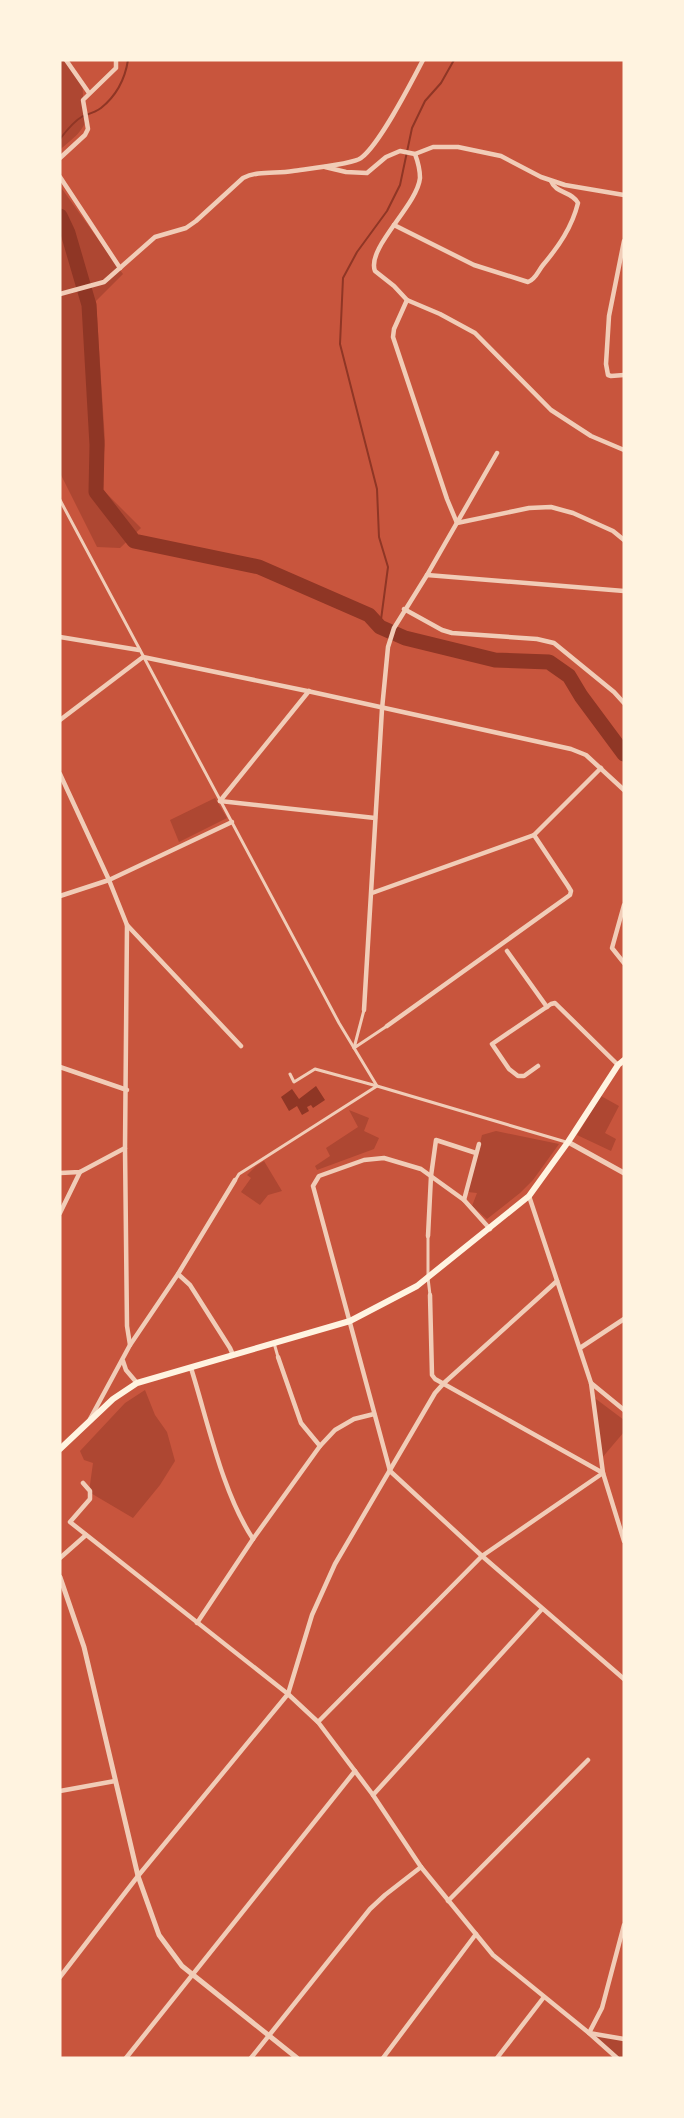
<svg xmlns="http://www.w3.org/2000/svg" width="684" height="2118" font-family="'Roboto Condensed',sans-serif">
	<rect width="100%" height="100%" fill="#c8553d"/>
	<g fill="#ae4732">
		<path d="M60 60H66L83 83C82 96 84 100 86 112 89 129 70 140 60 150Z"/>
		<polygon points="60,186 123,274 96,301 105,441 101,488 141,528 120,548 97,547 60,473"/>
		<polygon points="215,798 227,818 179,842 170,820"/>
		<polygon points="601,1096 619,1106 605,1133 616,1139 611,1151 577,1135"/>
		<polygon points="349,1110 369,1118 364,1131 379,1138 374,1149 317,1170 315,1166 330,1156 326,1148 358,1127"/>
		<polygon points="496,1131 559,1144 533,1180 520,1193 487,1219 472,1206 477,1193 468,1192 482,1135"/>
		<polygon points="264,1161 282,1191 268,1195 260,1205 241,1192 251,1178 247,1175 256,1166"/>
		<polygon points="145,1390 155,1415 167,1432 175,1461 160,1485 133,1518 89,1492 93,1463 84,1460 80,1451 125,1403"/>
		<polygon points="592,1396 624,1420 624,1432 601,1459"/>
		<polygon points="589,2033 624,2039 624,2058 617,2058"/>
	</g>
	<polygon fill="#8f3625" points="316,1086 325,1100 313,1108 311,1105 307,1107 309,1111 302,1115 297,1106 289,1111 281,1097 292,1089 299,1099"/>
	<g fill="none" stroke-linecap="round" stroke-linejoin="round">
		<g stroke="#8f3625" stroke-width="2">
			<path d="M60 139C66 131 74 121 83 116 89 114 96 112 101 108 116 96 125 79 128 60"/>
			<polyline points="380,627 388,567 379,537 377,489 340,344 343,278 357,252 387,211 400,185 412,128 425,101 441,83 454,60"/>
		</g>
		<polyline stroke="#8f3625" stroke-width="15" points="60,216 68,233 89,305 97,445 96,492 134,541 259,567 369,615 380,627 405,638 495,660 549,662 569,676 581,696 624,754"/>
		<g stroke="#f1ccb7" stroke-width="3">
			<polyline points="60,500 339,1023 377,1086 566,1142"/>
			<polyline points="364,1010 354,1048 387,1026"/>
			<polyline points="236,1179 239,1174 377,1086 315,1069 294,1082 290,1074"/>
			<polyline points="428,1237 428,1278 430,1295"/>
			<polyline points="274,1343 278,1357"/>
		</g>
		<g stroke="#f1ccb7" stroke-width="4.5">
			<polyline points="66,60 89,93"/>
			<path d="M415 154C418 162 420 169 420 178 417 206 366 248 375 271L394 286 407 300 440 314 475 333 551 410 591 436 624 450"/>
			<polyline points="60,158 85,135 88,129 83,100 116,68 116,60"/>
			<polyline points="325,167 346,172 367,173 386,157 400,151 415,154 433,147 458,147 501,156 541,177 565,185 624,195"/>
			<polyline points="60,177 120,268"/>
			<path d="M394 225 474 265 528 282C536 279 538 271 543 265 559 246 572 227 578 203 572 191 556 194 551 181"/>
			<polyline points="624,241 609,316 606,364 608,375 611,376 624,375"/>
			<path d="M60 294 104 282 155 237 186 228 196 221 243 178C259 170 276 174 293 171 306 169 354 164 361 158 380 144 411 83 423 60"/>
			<polyline points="407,300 394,329 393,337 447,499 457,523 529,508 551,507 573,513 613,531 624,540"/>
			<polyline points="427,575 624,591"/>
			<polyline points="404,609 442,630 452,633 537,639 554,643 614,692 624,703"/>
			<polyline points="60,637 139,650"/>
			<polyline points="60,720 143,657 312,692 571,749 586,755 624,790"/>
			<polyline points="60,774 109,880 127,925 125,1148 127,1326 130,1345"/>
			<polyline points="220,801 375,818"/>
			<polyline points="220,801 309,691"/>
			<polyline points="372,893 534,835"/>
			<polyline points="60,896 109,880 232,822"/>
			<polyline points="624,905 612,948 624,963"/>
			<polyline points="127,925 241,1046"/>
			<polyline points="507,951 547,1007"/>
			<polyline points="364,1010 382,709 388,647 394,628 427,575 497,453"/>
			<polyline points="387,1026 570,895 571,891 568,886 534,835 601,768"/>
			<polyline points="538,1066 524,1076 518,1076 509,1069 492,1044 551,1004 555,1003 618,1065"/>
			<polyline points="60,1067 127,1090"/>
			<polyline points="479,1144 464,1200 490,1229"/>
			<polyline points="60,1173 80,1172 125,1148"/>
			<polyline points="529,1196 591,1383 603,1473 624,1541"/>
			<polyline points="464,1200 421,1169 384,1158 364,1160 319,1176 313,1186 390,1471 482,1556 624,1679"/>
			<polyline points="60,1213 80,1172"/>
			<polyline points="428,1236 431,1176 436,1140 476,1153"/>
			<polyline points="178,1274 190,1285 230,1348 233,1355"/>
			<polyline points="580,1348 624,1319"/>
			<polyline points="278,1357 301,1423 320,1446"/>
			<polyline points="123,1361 126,1370 137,1383"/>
			<path d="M191 1368C208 1422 222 1492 253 1539"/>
			<polyline points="591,1383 624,1410"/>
			<polyline points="90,1419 130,1345 178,1274 235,1180"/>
			<polyline points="83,1483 90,1491 90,1499 70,1522 288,1694 318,1722 373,1795 421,1867 493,1955 589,2033 624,2039"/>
			<polyline points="60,1558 86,1535"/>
			<polyline points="197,1623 253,1539 320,1446 335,1430 354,1419 374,1414"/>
			<polyline points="318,1722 482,1556 603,1473 435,1379 432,1375 430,1295"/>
			<polyline points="60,1791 115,1781"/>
			<polyline points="373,1795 542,1609"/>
			<polyline points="448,1901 588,1760"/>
			<polyline points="60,1977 138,1876 288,1694 312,1615 335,1564 435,1393 444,1383 557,1281"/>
			<polyline points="126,2058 355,1771"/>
			<polyline points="251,2058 370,1909 385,1895 421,1867"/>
			<polyline points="383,2058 476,1934"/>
			<polyline points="497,2058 544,1997"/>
			<polyline points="617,2058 589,2033 602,2008 624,1925"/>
		</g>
		<g stroke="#f1ccb7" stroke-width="5">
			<polyline points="568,1142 624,1173"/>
			<polyline points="60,1577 84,1647 138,1876 159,1935 182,1966 297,2058"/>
		</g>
		<polyline stroke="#fff3e0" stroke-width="6" points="60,1449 113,1399 137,1383 350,1321 417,1286 529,1196 568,1142 618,1065 624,1060"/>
	</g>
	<rect width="684" height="2118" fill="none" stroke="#fff3e0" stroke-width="123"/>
</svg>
